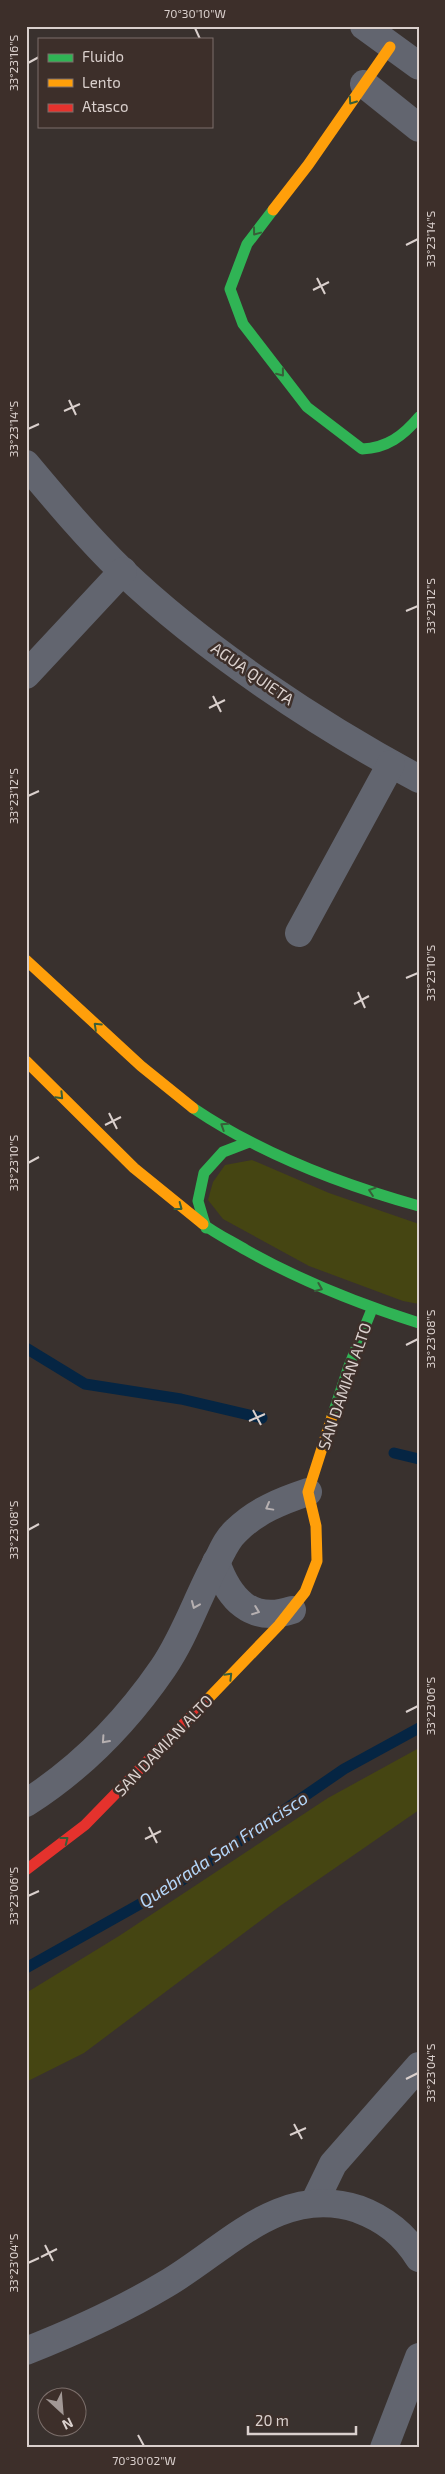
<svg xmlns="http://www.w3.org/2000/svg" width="445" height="2474" font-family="'Exo 2',sans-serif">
	<rect width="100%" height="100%" fill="#39312e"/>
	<g fill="#454512">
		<polygon points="252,1160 329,1193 419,1224 419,1304 403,1301 309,1266 223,1219 208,1200 213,1182 225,1165"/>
		<polygon points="419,1748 419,1810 280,1906 84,2053 26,2082 26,1993 119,1936 328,1798"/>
	</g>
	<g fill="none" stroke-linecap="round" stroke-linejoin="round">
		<g stroke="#052543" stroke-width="11">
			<polyline points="26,1348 85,1384 181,1399 262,1418"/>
			<polyline points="394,1453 419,1459"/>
			<polyline points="26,1968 181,1881 344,1769 419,1728"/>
		</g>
		<g stroke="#62656f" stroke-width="28">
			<polyline points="364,26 419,66"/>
			<polyline points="364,84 419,128"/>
			<path d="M26 464C57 501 88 538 122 571 205 650 318 725 419 779"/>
			<polyline points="26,675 123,571"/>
			<polyline points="299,933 391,764"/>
			<path d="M216 1562C229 1599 251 1624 292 1610"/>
			<path d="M26 1803C81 1768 126 1722 163 1668 185 1636 197 1598 216 1563 222 1552 226 1540 236 1531 256 1511 281 1501 308 1492"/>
			<polyline points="314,2203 333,2164 419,2066"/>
			<path d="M26 2351C74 2332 121 2311 166 2284 226 2249 281 2183 358 2209 385 2219 404 2234 419 2258"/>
			<polyline points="384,2448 419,2357"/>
		</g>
		<g stroke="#30b455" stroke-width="11">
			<path d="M273 210 247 244 230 289 243 324 307 407 362 449C387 448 403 436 419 417"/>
			<path d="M193 1108C261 1154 340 1184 419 1206"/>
			<path d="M203 1224C216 1234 231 1241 246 1250 301 1281 359 1304 419 1323"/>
			<polyline points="206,1228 198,1201 204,1173 223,1152 249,1142"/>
			<polyline points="332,1417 349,1366 372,1309"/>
		</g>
		<g stroke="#ff9f0a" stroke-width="11">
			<polyline points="273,210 308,165 390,47"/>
			<polyline points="26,960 141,1066 193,1108"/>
			<polyline points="26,1061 134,1168 203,1224"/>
			<polyline points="205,1702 279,1625 305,1592 317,1561 316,1526 308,1492 332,1417"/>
		</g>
		<polyline stroke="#e5322d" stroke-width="11" points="26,1870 85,1825 205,1702"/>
	</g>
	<defs><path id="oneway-chevron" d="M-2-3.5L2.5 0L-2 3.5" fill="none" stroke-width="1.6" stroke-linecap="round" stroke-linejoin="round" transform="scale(1.25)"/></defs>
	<g stroke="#385e39">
		<use href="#oneway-chevron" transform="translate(352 101) rotate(125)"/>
		<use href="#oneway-chevron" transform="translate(256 232) rotate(127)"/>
		<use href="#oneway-chevron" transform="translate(281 373) rotate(52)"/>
		<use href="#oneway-chevron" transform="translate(97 1026) rotate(-137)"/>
		<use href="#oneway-chevron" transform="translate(60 1096) rotate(46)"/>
		<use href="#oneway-chevron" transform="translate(224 1126) rotate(-147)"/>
		<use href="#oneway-chevron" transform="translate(372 1191) rotate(-161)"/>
		<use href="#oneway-chevron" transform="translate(179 1207) rotate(37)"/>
		<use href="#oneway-chevron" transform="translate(319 1288) rotate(23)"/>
		<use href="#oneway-chevron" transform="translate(229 1676) rotate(-45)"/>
		<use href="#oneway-chevron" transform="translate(65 1840) rotate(-38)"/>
	</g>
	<g stroke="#b6b0b1">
		<use href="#oneway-chevron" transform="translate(269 1507) rotate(151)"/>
		<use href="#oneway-chevron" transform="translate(195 1605) rotate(113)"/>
		<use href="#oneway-chevron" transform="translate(256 1611) rotate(21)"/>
		<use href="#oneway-chevron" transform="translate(105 1740) rotate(132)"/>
	</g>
	<path fill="none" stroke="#dad0cd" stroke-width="2" d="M195 28 200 39M28 63 39 57M406 245 418 239M317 278 325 294M313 290 329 282M69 400 76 415M64 411 80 404M28 429 39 424M406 611 418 606M213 696 221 712M209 708 225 700M28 796 39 791M406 978 418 973M358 992 365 1008M354 1004 369 996M109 1113 117 1129M105 1125 121 1117M28 1163 39 1157M406 1345 418 1339M253 1410 261 1425M249 1421 265 1414M28 1530 39 1524M406 1712 418 1706M149 1827 157 1843M145 1839 161 1831M28 1896 39 1891M406 2079 418 2073M294 2124 302 2139M290 2135 306 2128M45 2245 53 2261M41 2257 57 2249M28 2263 39 2258M138 2435 144 2446"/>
	<g text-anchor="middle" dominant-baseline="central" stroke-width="5" stroke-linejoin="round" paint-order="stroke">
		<g font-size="16" fill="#dad0cd" stroke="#3d2f2a">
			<text transform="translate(253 673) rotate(35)">AGUA QUIETA</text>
			<text transform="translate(344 1386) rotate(-71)">SAN DAMIAN ALTO</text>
			<text transform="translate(163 1745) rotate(-46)">SAN DAMIAN ALTO</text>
		</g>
		<g font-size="18" font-style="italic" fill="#b4d6f9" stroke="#3d2f2a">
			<text transform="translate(223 1849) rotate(-33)">Quebrada San Francisco</text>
		</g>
	</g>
	<rect width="445" height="2474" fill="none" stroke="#3d2f2a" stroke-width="55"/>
	<rect x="38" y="38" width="175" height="90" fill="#3d2f2a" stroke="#7c6f6b"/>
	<rect x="48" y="54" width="25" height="8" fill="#30b455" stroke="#7c6f6b"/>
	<text x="82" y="62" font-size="15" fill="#dad0cd">Fluido</text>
	<rect x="48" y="79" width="25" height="8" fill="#ff9f0a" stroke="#7c6f6b"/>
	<text x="82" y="88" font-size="15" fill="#dad0cd">Lento</text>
	<rect x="48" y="104" width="25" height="8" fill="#e5322d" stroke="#7c6f6b"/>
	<text x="82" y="112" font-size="15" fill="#dad0cd">Atasco</text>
	<g transform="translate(62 2412) rotate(154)"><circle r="24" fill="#3d2f2a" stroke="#7c6f6b"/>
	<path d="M0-4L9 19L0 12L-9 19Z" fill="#a29895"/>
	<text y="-8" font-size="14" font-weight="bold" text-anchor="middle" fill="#dad0cd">N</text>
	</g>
	<path d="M248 2426v8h108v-8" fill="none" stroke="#dad0cd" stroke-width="2.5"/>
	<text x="255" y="2426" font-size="15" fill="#dad0cd" stroke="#3d2f2a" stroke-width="4" paint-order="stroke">20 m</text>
	<rect x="28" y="28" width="390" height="2418" fill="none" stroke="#dad0cd" stroke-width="2"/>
	<g font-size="12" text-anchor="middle" fill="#dad0cd">
		<text x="195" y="18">70°30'10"W</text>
		<text transform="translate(14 63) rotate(-90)" y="4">33°23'16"S</text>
		<text transform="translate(431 239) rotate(-90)" y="4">33°23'14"S</text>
		<text transform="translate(14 429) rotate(-90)" y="4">33°23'14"S</text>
		<text transform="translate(431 606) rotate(-90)" y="4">33°23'12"S</text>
		<text transform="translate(14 796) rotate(-90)" y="4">33°23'12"S</text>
		<text transform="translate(431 973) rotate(-90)" y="4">33°23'10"S</text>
		<text transform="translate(14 1163) rotate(-90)" y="4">33°23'10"S</text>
		<text transform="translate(431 1339) rotate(-90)" y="4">33°23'08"S</text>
		<text transform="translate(14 1530) rotate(-90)" y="4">33°23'08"S</text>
		<text transform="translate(431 1706) rotate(-90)" y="4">33°23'06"S</text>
		<text transform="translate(14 1896) rotate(-90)" y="4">33°23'06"S</text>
		<text transform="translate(431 2073) rotate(-90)" y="4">33°23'04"S</text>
		<text transform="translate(14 2263) rotate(-90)" y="4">33°23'04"S</text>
		<text x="144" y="2465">70°30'02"W</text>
	</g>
</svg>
